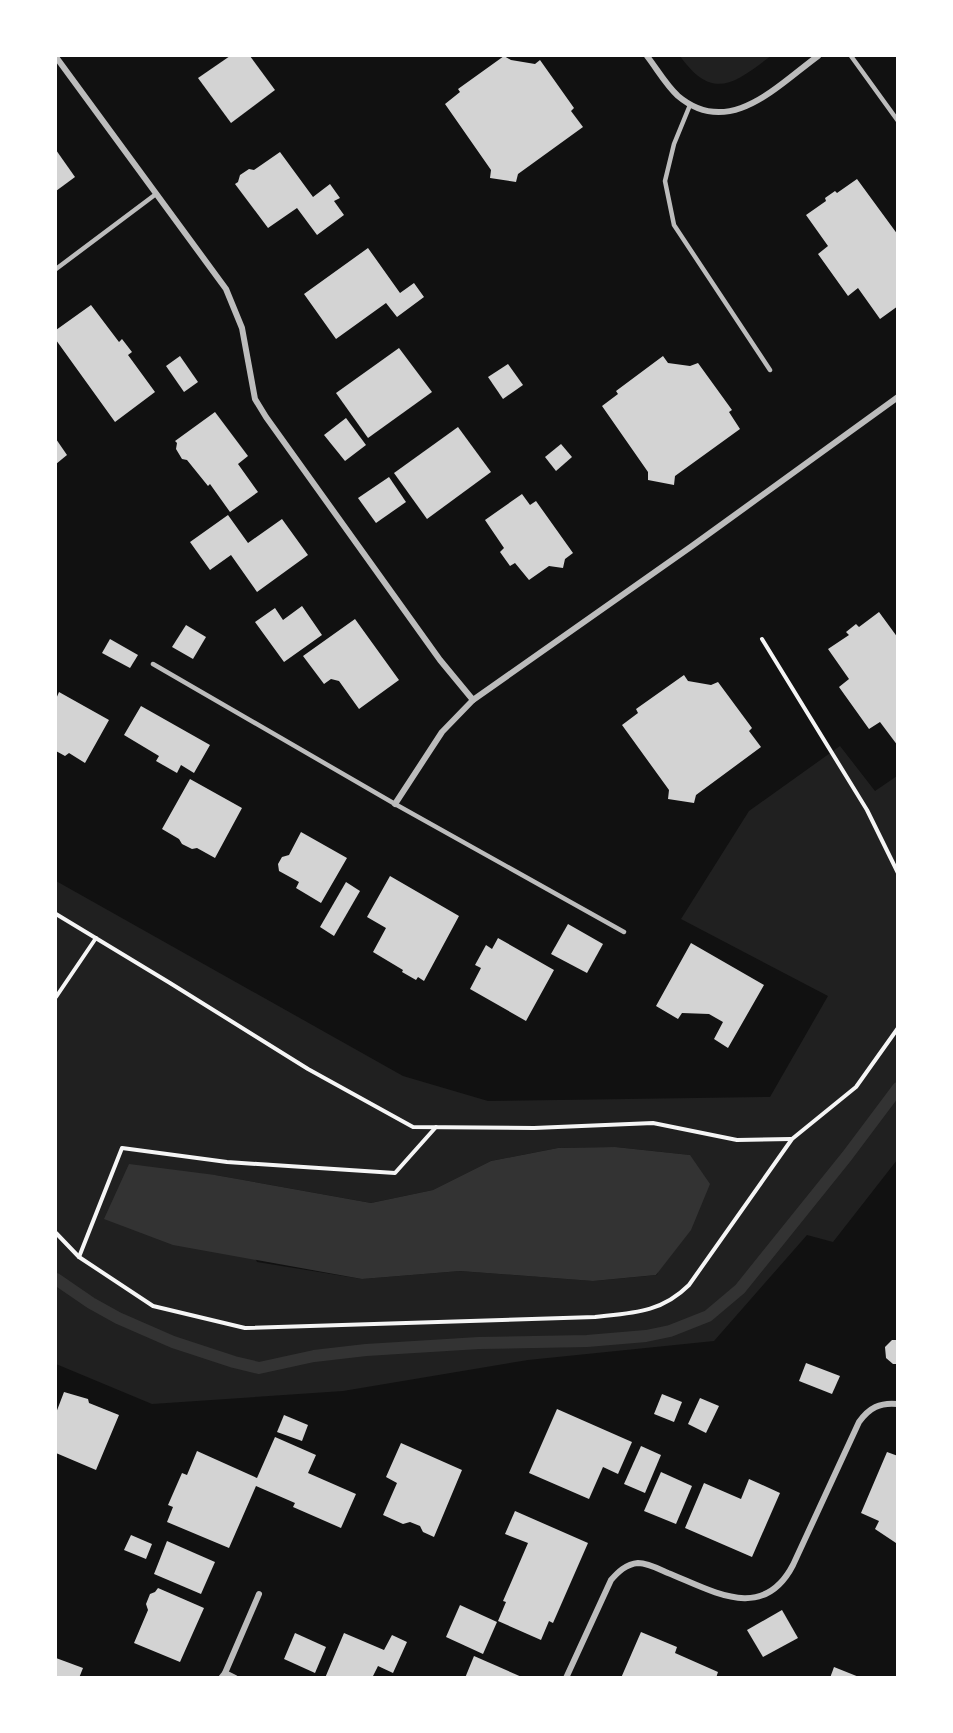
<svg xmlns="http://www.w3.org/2000/svg" width="953" height="1733" font-family="Helvetica,sans-serif">
	<rect width="100%" height="100%" fill="#111"/>
	<g fill="#202020" fill-rule="evenodd">
		<path d="M680 56H771C734 83 713 102 680 56Z"/>
		<path d="M840 746 875 791 897 776V1160L833 1242 807 1235 714 1341 528 1360 343 1391 152 1404 56 1364V881L403 1076 488 1101 770 1097 828 996 681 919 749 811ZM615 1147 690 1155 657 1275 593 1281 460 1271 362 1279 257 1262 215 1175 371 1203 433 1190 491 1161 558 1148Z"/>
	</g>
	<polygon fill="#333" points="615,1147 690,1155 710,1184 691,1230 656,1275 593,1281 460,1271 362,1279 173,1245 104,1219 129,1164 215,1175 371,1203 433,1190 491,1161 558,1148"/>
	<g fill="none" stroke-linecap="round" stroke-linejoin="round">
		<polyline stroke="#333" stroke-width="12" points="56,1279 91,1303 118,1318 173,1342 234,1362 259,1368 314,1356 366,1350 479,1343 587,1341 646,1336 670,1331 708,1316 740,1289 847,1156 898,1088"/>
	</g>
	<g fill="#d3d3d3">
		<polygon points="230,56 250,56 275,90 231,123 198,78"/>
		<polygon points="504,56 511,60 535,64 540,60 574,108 571,111 583,127 518,174 516,182 490,178 491,170 445,104 460,92 458,89"/>
		<polygon points="56,150 75,177 56,191"/>
		<polygon points="280,152 313,197 330,184 340,198 334,201 344,215 317,235 297,208 268,228 235,184 238,182 240,175 249,169 254,170"/>
		<polygon points="857,179 898,235 898,306 880,319 858,288 848,296 818,254 828,246 806,215 826,201 825,198 835,191 837,193"/>
		<polygon points="368,248 400,293 414,283 424,297 397,317 386,303 336,339 304,294"/>
		<polygon points="91,305 119,342 122,339 132,352 128,355 155,392 115,422 56,340 56,330"/>
		<polygon points="399,348 432,392 368,438 336,393"/>
		<polygon points="180,356 198,382 184,392 166,366"/>
		<polygon points="663,356 668,363 690,366 698,363 732,410 729,412 740,429 675,476 674,485 648,480 648,472 602,406 618,394 616,391"/>
		<polygon points="508,364 523,385 503,399 488,377"/>
		<polygon points="215,412 248,456 238,464 258,492 230,512 210,484 208,486 187,460 182,459 176,449 177,443 175,441"/>
		<polygon points="346,418 366,445 345,461 324,435"/>
		<polygon points="458,427 491,472 427,519 394,473"/>
		<polygon points="56,439 67,455 56,464"/>
		<polygon points="561,444 572,457 556,471 545,457"/>
		<polygon points="389,477 406,502 376,523 358,498"/>
		<polygon points="522,494 530,505 536,501 573,553 565,559 563,568 549,566 529,580 515,563 510,566 500,552 504,548 485,520"/>
		<polygon points="228,515 248,543 282,519 308,555 257,592 231,555 210,570 190,542"/>
		<polygon points="302,606 322,635 284,662 255,622 275,608 283,620"/>
		<polygon points="879,612 898,638 898,746 880,722 869,729 839,687 849,679 828,649 849,635 846,632 856,624 859,627"/>
		<polygon points="355,619 399,680 359,709 339,681 331,679 324,684 303,656"/>
		<polygon points="186,625 206,637 193,659 172,647"/>
		<polygon points="110,639 138,655 130,668 102,653"/>
		<polygon points="684,675 688,681 711,685 718,682 752,728 749,731 761,747 696,795 694,803 668,799 669,790 622,725 638,713 636,709"/>
		<polygon points="59,692 109,720 85,763 69,753 65,756 56,751 56,699"/>
		<polygon points="141,706 210,745 194,773 181,765 177,773 156,761 159,756 124,735"/>
		<polygon points="190,779 242,808 215,858 197,848 192,849 182,844 179,839 162,829"/>
		<polygon points="301,832 347,858 321,903 296,888 299,882 279,871 278,864 282,857 289,855"/>
		<polygon points="390,876 459,916 424,981 418,977 416,980 402,972 403,970 373,952 386,928 367,917"/>
		<polygon points="346,882 360,891 334,936 320,927"/>
		<polygon points="568,924 603,944 587,973 551,954"/>
		<polygon points="498,938 554,970 526,1021 470,989 481,968 475,965 486,945 492,949"/>
		<polygon points="691,943 764,985 728,1048 714,1039 723,1022 709,1014 682,1013 678,1019 656,1006"/>
		<polygon points="892,1340 898,1340 898,1364 893,1364 886,1358 885,1347"/>
		<polygon points="806,1363 840,1376 832,1394 799,1381"/>
		<polygon points="64,1392 88,1399 89,1403 119,1415 96,1470 56,1453 56,1413"/>
		<polygon points="662,1394 682,1402 674,1422 654,1414"/>
		<polygon points="700,1398 719,1406 706,1433 688,1424"/>
		<polygon points="557,1409 632,1442 618,1474 603,1467 589,1499 529,1473"/>
		<polygon points="284,1415 308,1425 302,1441 277,1432"/>
		<polygon points="275,1437 316,1455 308,1473 356,1494 341,1528 293,1507 295,1503 256,1486 229,1548 167,1522 173,1507 168,1505 182,1473 187,1475 197,1451 257,1478"/>
		<polygon points="401,1443 462,1470 434,1537 423,1532 420,1526 410,1522 403,1524 383,1515 397,1483 386,1477"/>
		<polygon points="641,1446 661,1455 645,1493 624,1484"/>
		<polygon points="887,1452 898,1456 898,1541 896,1543 875,1529 879,1521 861,1513"/>
		<polygon points="661,1472 692,1486 676,1524 644,1511"/>
		<polygon points="749,1479 780,1493 752,1557 685,1528 704,1483 741,1499"/>
		<polygon points="515,1511 588,1543 553,1623 549,1621 541,1640 498,1621 506,1602 503,1601 528,1543 505,1534"/>
		<polygon points="131,1535 152,1544 146,1559 124,1550"/>
		<polygon points="167,1541 215,1562 201,1594 154,1574"/>
		<polygon points="158,1588 204,1608 180,1662 134,1643 148,1610 146,1604 150,1594 155,1592"/>
		<polygon points="460,1605 497,1622 483,1654 446,1637"/>
		<polygon points="782,1610 798,1638 763,1657 747,1630"/>
		<polygon points="641,1632 677,1647 675,1653 718,1672 716,1678 621,1678"/>
		<polygon points="295,1633 326,1647 315,1673 284,1659"/>
		<polygon points="344,1633 384,1650 392,1635 407,1642 393,1673 378,1666 372,1678 325,1678"/>
		<polygon points="474,1656 524,1678 465,1678"/>
		<polygon points="56,1658 83,1668 79,1678 60,1678 56,1676"/>
		<polygon points="834,1667 859,1677 859,1678 830,1678"/>
	</g>
	<g fill="none" stroke-linecap="round" stroke-linejoin="round">
		<g stroke="#f5f5f5" stroke-width="4">
			<polyline points="762,639 867,810 898,873"/>
			<polyline points="56,914 170,983 308,1069 413,1127 534,1128 653,1123 737,1140 791,1139"/>
			<polyline points="56,997 96,938"/>
			<path d="M56 1233 79 1257 153 1306 245 1328 595 1317C632 1313 661 1313 689 1285L792 1139 856 1087 898 1028"/>
			<polyline points="79,1257 122,1148 227,1162 395,1173 436,1127"/>
		</g>
		<g stroke="#bcbcbc" stroke-width="4.5">
			<polyline points="851,56 898,121"/>
			<polyline points="690,105 674,144 665,181 674,225 770,370"/>
			<polyline points="56,269 156,194"/>
			<polyline points="153,664 395,804 624,932"/>
		</g>
		<g stroke="#bcbcbc" stroke-width="6">
			<path d="M647 56C657 69 666 85 678 96 729 139 777 86 818 56"/>
			<polyline points="56,57 226,289 242,328 255,399 266,417 440,660 473,700 692,546 898,397"/>
			<polyline points="395,804 442,732 473,700"/>
			<polyline points="225,1673 235,1678"/>
			<polyline points="221,1678 225,1673 259,1594"/>
			<path d="M566 1678 611 1580C618 1572 626 1564 638 1563 648 1563 659 1569 668 1573 713 1591 763 1623 793 1565L859 1422C869 1408 880 1402 898 1404"/>
		</g>
	</g>
	<rect width="953" height="1733" fill="none" stroke="#ffffff" stroke-width="114"/>
</svg>
